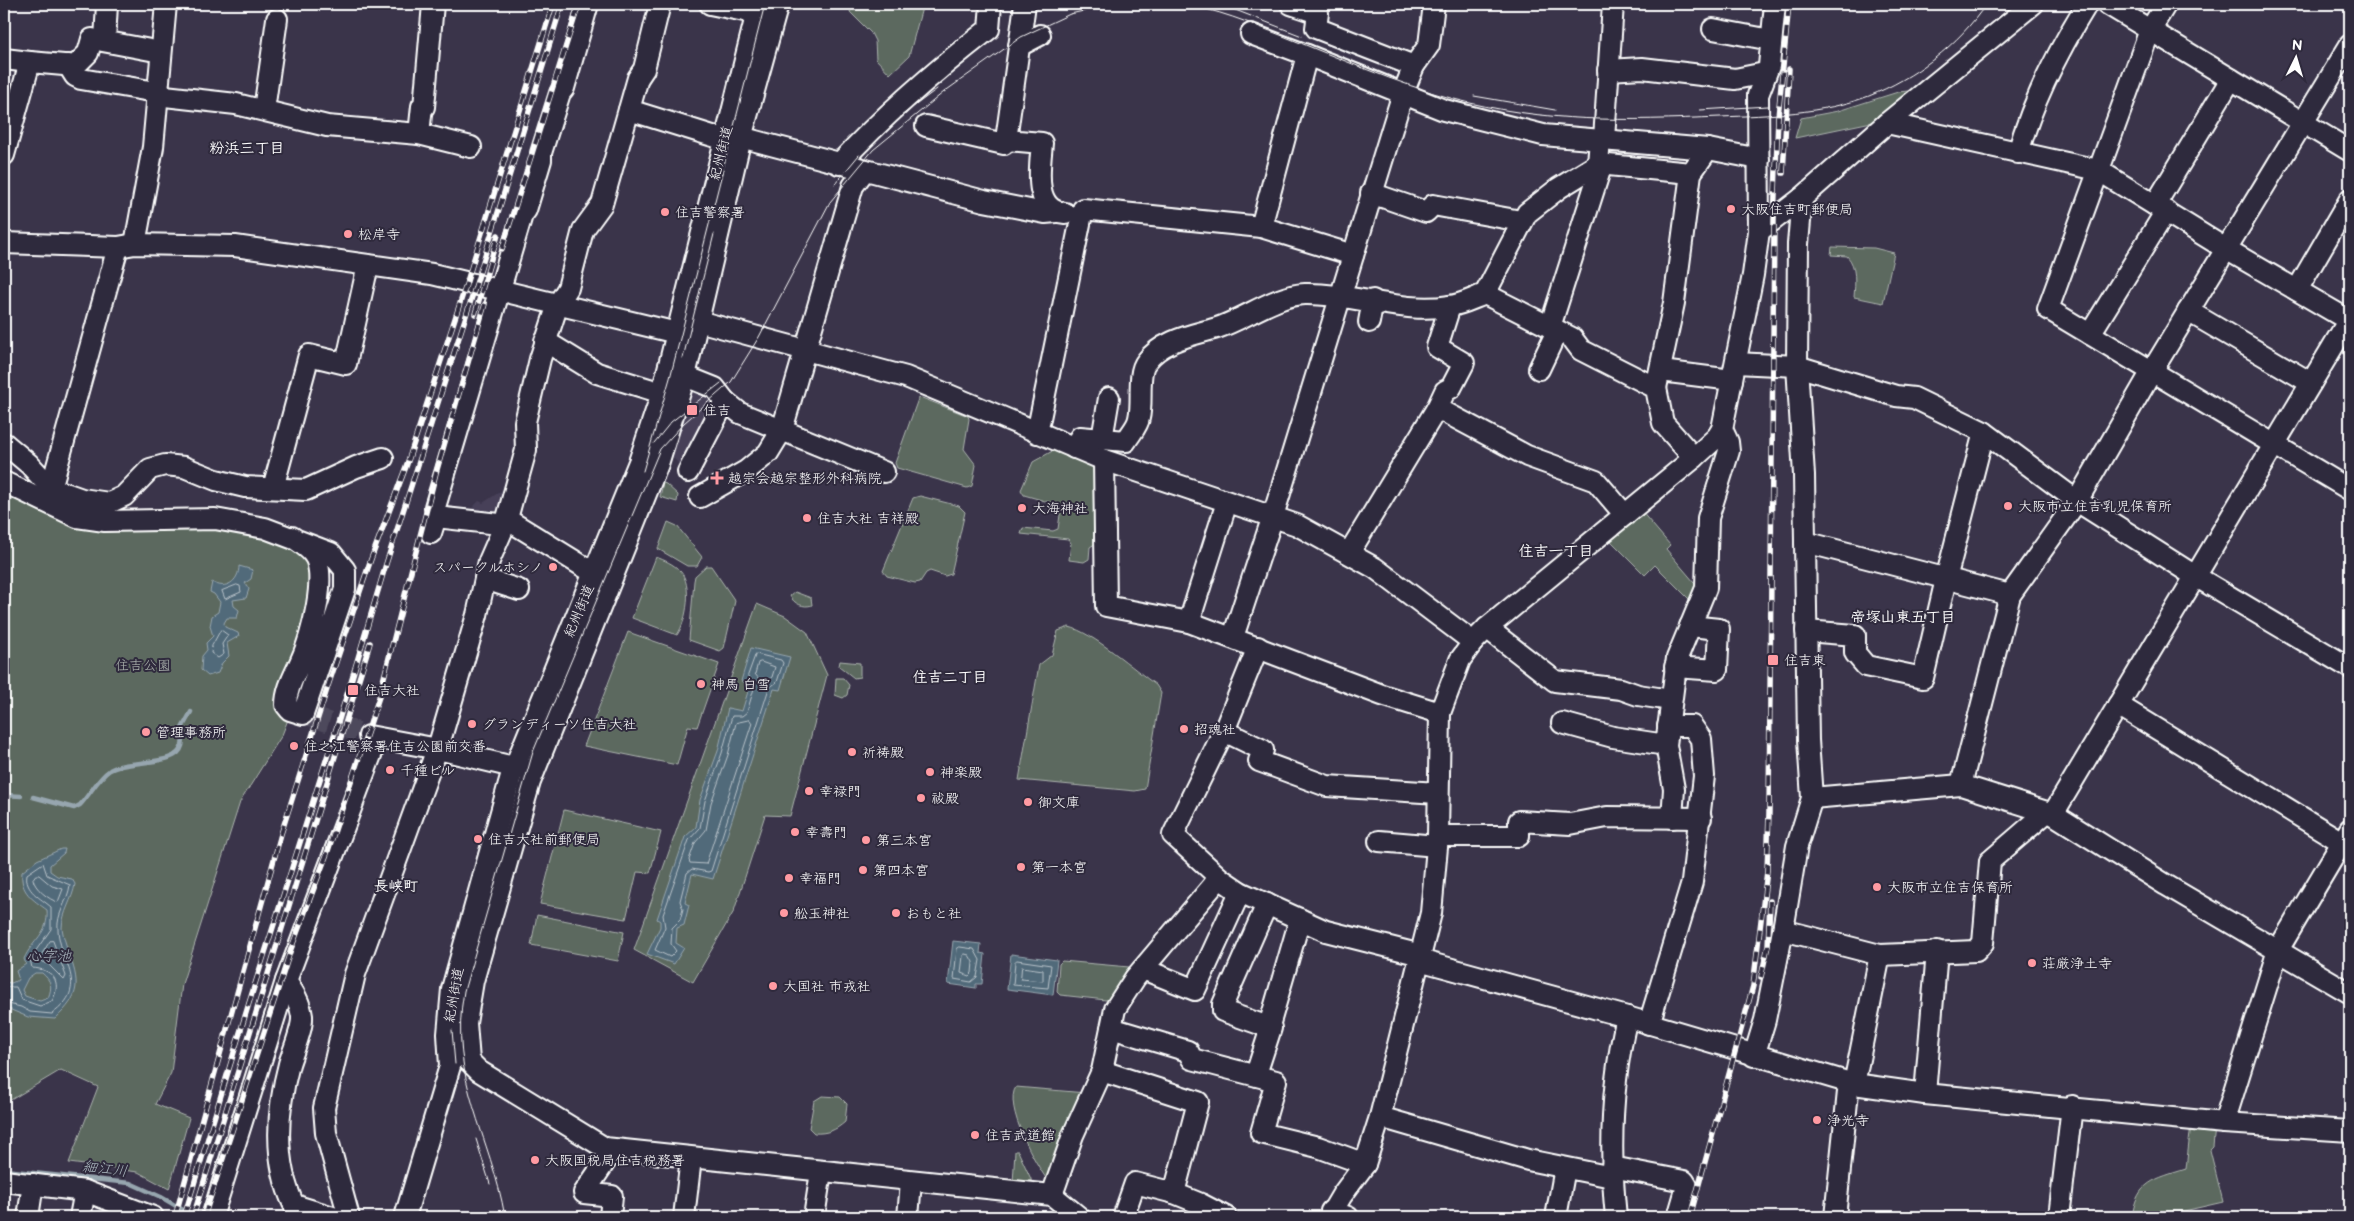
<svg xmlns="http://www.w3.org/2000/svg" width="2354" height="1221" font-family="'Balsamiq Sans','Klee One',sans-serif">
	<rect width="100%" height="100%" fill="#3a344a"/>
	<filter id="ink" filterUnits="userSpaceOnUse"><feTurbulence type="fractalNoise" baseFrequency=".02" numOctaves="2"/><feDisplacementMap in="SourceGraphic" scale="10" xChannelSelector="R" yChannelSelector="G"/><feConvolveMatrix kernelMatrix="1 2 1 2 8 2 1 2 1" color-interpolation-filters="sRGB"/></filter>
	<g filter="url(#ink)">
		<g fill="#474159">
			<polygon points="691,385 717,399 683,469 671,455"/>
			<polygon points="513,483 497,521 466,514 479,501 483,503"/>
		</g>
		<g fill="#5b695f" stroke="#adb4af">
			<polygon points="853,4 923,4 909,56 890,74 876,59 875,41 871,33 850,12"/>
			<polygon points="1918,90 1881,120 1795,138 1801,118 1838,111 1898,92"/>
			<path d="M1832 247 1874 248 1894 253 1883 303 1854 297C1855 284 1857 266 1847 256L1831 255Z"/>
			<polygon points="922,398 968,416 969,419 964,449 976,465 972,486 967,488 897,468 895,463 918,399"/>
			<polygon points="1056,449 1093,464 1099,470 1096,543 1090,547 1089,559 1084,562 1069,560 1071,543 1068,539 1021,534 1023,528 1053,531 1058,529 1061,508 1059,505 1024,495 1021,490 1033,462"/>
			<polygon points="663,483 666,484 678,495 677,502 660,497"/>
			<polygon points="4,488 73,523 207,525 264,534 308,557 314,573 289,717 282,735 240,802 182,984 171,1073 155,1104 189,1118 169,1189 138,1172 69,1163 98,1087 61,1070 9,1101 4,1102"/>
			<polygon points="920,496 959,506 965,512 951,574 945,576 930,571 926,573 920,582 915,583 887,576 883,571 913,498"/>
			<polygon points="1641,511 1670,545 1666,549 1700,589 1695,605 1655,565 1645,575 1605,535"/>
			<polygon points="668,522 677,526 702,557 697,566 687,566 658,549"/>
			<path d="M656 557C664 560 674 564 680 571 693 584 687 621 677 635L632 618Z"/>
			<polygon points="706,566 711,566 735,601 724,648 720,651 689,640 694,581 695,576"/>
			<path d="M795 592 811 598 812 605C804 608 794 604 790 596Z"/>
			<polygon points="757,604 785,616 807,632 827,675 790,816 765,815 734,911 693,982 634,950"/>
			<path d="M1069 627C1092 632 1135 670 1156 685L1161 693 1145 789 1135 791 1019 780 1039 665 1052 655 1058 631Z"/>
			<polygon points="628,632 719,664 697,727 688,726 677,765 584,746"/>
			<polygon points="840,661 860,663 860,677 854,678 839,666"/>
			<polygon points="836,678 843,678 849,685 847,695 843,698 835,695"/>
			<polygon points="564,810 661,832 650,873 637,872 626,919 540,904"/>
			<polygon points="537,915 624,932 618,961 531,945"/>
			<polygon points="1062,961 1129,967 1131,971 1111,998 1106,1000 1060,995 1057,992 1059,964"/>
			<path d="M1016 1087 1086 1093 1049 1182C1036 1166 1003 1105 1016 1087Z"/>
			<path d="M822 1096 840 1097 847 1104 845 1122C836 1130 827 1134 814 1133L809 1128 814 1101Z"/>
			<path d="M2191 1124 2215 1126 2213 1147 2210 1150 2223 1202 2158 1217H2132C2137 1181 2155 1179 2186 1169Z"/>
			<polygon points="1015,1151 1018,1151 1031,1179 1031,1184 1013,1183"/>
		</g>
		<g fill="#516a7a" stroke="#97a6af" fill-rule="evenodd">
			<path d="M239 566 253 570 251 579 245 583 249 589 246 598 233 600 234 606 239 610 237 618H227L224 623 225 627 238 633 239 636 227 643 229 656 222 663 218 673 208 676 201 670 202 656 207 650 206 643 213 636 210 626 212 616 218 612 220 602 214 594 210 592 212 582C226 591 239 581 239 566Z"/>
			<polygon points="751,648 790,657 780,690 774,689 713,879 692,874 685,903 689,905 684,925 677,928 676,943 684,948 674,964 647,954 660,927 660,921 657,919 685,837 696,827 700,800 718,751 728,708 742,711 750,685 741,681"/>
			<path d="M61 849H65L64 853 50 865V871L57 876 72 879 75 884C73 899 62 913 62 928 63 936 66 944 68 951 80 983 81 995 55 1019L28 1017 4 1007V982L11 983 19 980 16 971 26 964 24 959C32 940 49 934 47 910 32 899 20 892 22 872L37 860ZM35 973H42C51 981 53 986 48 998L40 1001 25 996 22 990 28 978Z"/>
			<polygon points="953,941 981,944 980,953 985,954 982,984 976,984 976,988 948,984"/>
			<polygon points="1011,954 1057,960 1053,995 1007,989"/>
		</g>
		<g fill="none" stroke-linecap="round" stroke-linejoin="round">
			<g stroke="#b9c3ca" stroke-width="1">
				<polygon points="237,585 240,586 241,592 225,599 222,591"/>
				<polygon points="221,630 228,635 222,644 224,654 218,658 211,653 212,646"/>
				<polygon points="756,654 781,660 783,663 777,682 769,688 711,871 708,872 692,869 687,873 680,901 683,909 680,920 672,928 671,944 676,951 670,957 655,950 665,927 663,915 689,840 700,828 705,801 722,753 732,716 742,716 747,712 755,685 748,676"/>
				<polygon points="761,662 775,667 772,677 763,684 755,674 758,663"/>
				<polygon points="750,720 752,723 706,864 690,863 689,860 695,843 706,830 711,803 728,755 736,723"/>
				<path d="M36 875H39L52 886 63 889 58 902C49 900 34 888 33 879Z"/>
				<polygon points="53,941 66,976 64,980 48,964 38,960 50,941"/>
				<polygon points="960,947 974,949 980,960 977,977 971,982 954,979 957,949"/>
				<polygon points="965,954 969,955 973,962 972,973 969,976 961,973 963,956"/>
				<polygon points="1017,960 1051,965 1048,988 1013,985 1015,962"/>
				<polygon points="1022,967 1043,970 1043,981 1021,979"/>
				<path d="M4 987H16L22 1000 40 1006 52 1001C63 981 52 969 32 968L30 959 51 929V907C41 898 24 891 27 874L43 863 47 875 70 885C68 901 56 914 58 930 60 963 91 986 52 1014L30 1012 21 1007 4 1003"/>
			</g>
			<g stroke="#97a6af" stroke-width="4.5">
				<polyline points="4,795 21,796"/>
				<path d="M33 797 74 808 80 805C90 794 98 778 110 770 133 756 194 772 181 730L191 712"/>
				<polyline points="4,1170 130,1183 161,1197 195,1217"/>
			</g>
			<polyline stroke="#4e485c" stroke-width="20" stroke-dasharray="20 10" stroke-linecap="butt" points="310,716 369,736"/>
			<defs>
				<g id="minor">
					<polyline points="710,4 769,16"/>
					<path d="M1025 4 1006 140 1042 143C1040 167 1032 210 1065 213"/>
					<polyline points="1291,4 1318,13 1316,28 1414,66"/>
					<polyline points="2107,4 2350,151"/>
					<polyline points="2166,4 2150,30 2048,309 2350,490"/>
					<polyline points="1713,29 1771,40"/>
					<polyline points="1251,34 1307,55 1261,227"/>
					<polyline points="105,40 107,4"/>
					<polyline points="1019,46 1040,35"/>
					<polyline points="1307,55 1444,110 1543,135 1708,149 1759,159"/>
					<polyline points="4,59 30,62"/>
					<polyline points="68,65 75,76 81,79 156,92"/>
					<polyline points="1608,70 1642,68 1735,79 1765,73"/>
					<polyline points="156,95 236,104 327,126 419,134 471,147"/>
					<polyline points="264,110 277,19"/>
					<polyline points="629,110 716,137 748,139 984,201 1045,213 1056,212"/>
					<polyline points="1887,123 2098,170 2226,249 2350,321"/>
					<polyline points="926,126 1004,144"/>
					<polyline points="419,134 422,106 424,107 433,4"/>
					<polyline points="1604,139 1613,4"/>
					<path d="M2018 153C2033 99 2058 51 2087 4"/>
					<polyline points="4,155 30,62 75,66 88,53 92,39 161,52"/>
					<path d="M839 164C885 114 936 70 989 29L991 4"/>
					<polyline points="1598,164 1691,173"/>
					<polyline points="1371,193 1426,212 1433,205 1521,221"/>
					<polyline points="2155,205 2231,79"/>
					<polyline points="1759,231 1802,198 1887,123 2033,4"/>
					<polyline points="4,243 118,247 135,244 235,246 432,274 677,333"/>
					<polyline points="135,244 153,147 166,4"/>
					<polyline points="2297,290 2350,199"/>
					<polyline points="1485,294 1572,338 1581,350 1656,388 1663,423 1694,458"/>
					<polyline points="2188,311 2311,383"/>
					<polyline points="698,321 906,377 1104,460 1297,525 1375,568 1473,642 1460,660 1440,713 1438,836 1431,913 1380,1117 1365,1164 1342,1195 1329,1217"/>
					<polyline points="1369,322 1373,300"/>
					<polyline points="1550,327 1602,164"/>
					<polyline points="2090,334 2166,211"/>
					<polyline points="545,341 597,373 662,393"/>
					<polyline points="1736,363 1797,366 1896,396 1914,398 1984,432 2077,501 2195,576 2350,668"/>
					<polyline points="1539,369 1557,331"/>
					<polyline points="1661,371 1732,380"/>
					<polyline points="685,376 715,388 725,401 740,413 884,472"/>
					<polyline points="1656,388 1674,303 1691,173 1708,149"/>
					<polyline points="1437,408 1445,391 1451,388 1464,363 1437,347 1450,306"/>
					<polyline points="1037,433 1083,209 1261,227 1353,255"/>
					<polyline points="1102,439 1109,398"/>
					<polyline points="4,443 29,464 51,488 82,499 109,503 124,496 150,469 165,465 184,467 216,480 245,487 306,490 356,467 383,458"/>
					<path d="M1074 448 1080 437 1126 441C1130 434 1138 426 1139 418 1143 403 1137 373 1146 362 1162 340 1193 335 1217 328 1245 319 1276 295 1305 294 1353 293 1402 314 1449 306 1461 305 1474 298 1485 294L1527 213 1559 188 1598 164 1600 139"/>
					<polyline points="1104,460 1106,606 1189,622 1382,695 1440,713"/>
					<polyline points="688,472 725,401"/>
					<path d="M4 482 77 517 105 521 215 519 265 528 331 553 345 570V589L303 714 290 710 286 705C286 688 296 673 302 658 311 638 329 572 313 554 308 547 299 542 292 537"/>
					<polyline points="273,488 309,355 346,364 368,265"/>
					<polyline points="46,497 51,488 118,247"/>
					<polyline points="700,497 746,471 768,453 782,430 853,186 865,170"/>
					<polyline points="436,517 499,524 513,523 594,573"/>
					<polyline points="431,533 436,517 435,507 522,215 526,210 541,160 541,153 560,93 564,88 588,4"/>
					<polyline points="1805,542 2010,595"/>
					<polyline points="1349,553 1437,408 1527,456 1596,481 1625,515"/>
					<polyline points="485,579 519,590"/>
					<polyline points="1189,622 1227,502"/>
					<polyline points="1487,628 1555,681 1621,689 1638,695 1671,700"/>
					<polyline points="1806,631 1855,635 1855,653 1866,666 1923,678 1946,579 1984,432"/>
					<polyline points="1233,637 1273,516 1403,93 1414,66 1429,45 1434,4"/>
					<polyline points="1473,642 1487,628 1694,458 1717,437 1722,429 1753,275 1759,231 1758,95 1769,66 1775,4"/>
					<polyline points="1258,647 1224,731 1173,835 1221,879 1240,892 1326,931 1421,955"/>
					<polyline points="1675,667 1717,670 1719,629 1690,626"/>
					<polyline points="2118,705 2350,847"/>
					<polyline points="1562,723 1613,737 1666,745"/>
					<polyline points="1224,731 1263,750 1259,761 1327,786 1438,793"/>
					<polyline points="369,736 438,749 526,770"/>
					<polyline points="1961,785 2010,595 2077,501 2152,371 2350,45"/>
					<polyline points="1812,798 1961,785 2053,814 2166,885 2350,993"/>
					<polyline points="2053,814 2350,318"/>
					<polyline points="1672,818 1674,789 1666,745 1677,658 1706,588 1708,518 1729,451 1728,442 1722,429"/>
					<polyline points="1438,836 1519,836 1519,821 1570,824 1607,817 1701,818"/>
					<polyline points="1379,841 1437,846"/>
					<polyline points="1783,930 1797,846 1812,798 1808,740 1804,475 1797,366 1798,244 1802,198"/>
					<polyline points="1419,960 1627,1017 1854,1084 1925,1094 2224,1123 2350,1131"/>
					<polyline points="1143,969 1195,990 1240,892"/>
					<path d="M286 981C294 993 300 1002 302 1016 303 1028 293 1051 289 1064 277 1109 273 1162 294 1205L333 1217"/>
					<polyline points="1649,1024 1692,882 1704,776 1701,739 1692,726 1668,726"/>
					<polyline points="1269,1026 1300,919"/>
					<polyline points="1111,1028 1188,1051 1192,1059 1276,1081 1261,1133 1318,1147 1365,1164"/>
					<polyline points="1754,1056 1765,1020 1783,930 1880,955 1976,951 1983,943 1990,861 2047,812"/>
					<polyline points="469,1061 466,1023 473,981 530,782 658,464 685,376 741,138 778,4"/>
					<polyline points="469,1061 479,1071 605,1148 1052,1195 1079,1217"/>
					<polyline points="1102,1071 1198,1102 1174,1193 1201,1204 1226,1217"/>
					<polyline points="1258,1076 1258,1068 1271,1028 1223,1011 1223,1004 1267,904"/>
					<polyline points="1854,1084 1880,955"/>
					<polyline points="1925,1094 1937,951"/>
					<polyline points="1380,1117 1528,1160 1612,1177"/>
					<polyline points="2224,1123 2278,950 2350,829"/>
					<polyline points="1612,1167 1684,1181 1687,1186 1678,1217"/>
					<polyline points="4,1181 85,1191 153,1217"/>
					<polyline points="1052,1195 1073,1135 1102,1071 1115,1009 1135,978 1216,882 1221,879"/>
					<polyline points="1331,1211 1348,1217"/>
					<polyline points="28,1217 33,1184"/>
					<polyline points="80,1217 85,1191"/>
					<polyline points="212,1217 286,981 377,739"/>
					<polyline points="349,1217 326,1133 324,1108 355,974 440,741 477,615 489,561 506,522 526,450 525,422 540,359 558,304 568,288 583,230 602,204 638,78 644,69 660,4"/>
					<polyline points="405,1217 450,1066 448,1034 452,989 511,776 639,462 662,393 759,4"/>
					<polyline points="610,1217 612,1196 584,1193 613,1150"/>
					<polyline points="684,1217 691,1158"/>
					<polyline points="814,1217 821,1172"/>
					<polyline points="908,1217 911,1182"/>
					<polyline points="1123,1217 1135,1183 1174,1193"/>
					<polyline points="1556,1217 1565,1168"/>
					<path d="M1616 1217C1609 1150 1611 1084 1627 1017"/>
					<polyline points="1835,1217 1849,1082"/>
					<polyline points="2059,1217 2072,1106"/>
				</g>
			</defs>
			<use href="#minor" stroke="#fff" stroke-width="24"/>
			<use href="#minor" stroke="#2f2a3d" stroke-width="20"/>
			<g stroke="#fff" stroke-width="1">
				<path d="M1180 4C1217 9 1249 23 1283 36 1339 58 1395 83 1454 99 1545 123 1626 121 1720 117 1769 115 1822 114 1869 96 1914 78 1959 45 1986 4"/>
				<polyline points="1220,4 1302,36"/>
				<polyline points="1474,96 1555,110"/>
				<polyline points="1700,110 1768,106"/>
				<polyline points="901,116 937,89"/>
				<polyline points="835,184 859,155"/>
				<polyline points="683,358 714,234"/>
				<polyline points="654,443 671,422 721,383"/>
				<polyline points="643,471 670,378 765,4"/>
				<polyline points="452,1030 455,1064"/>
				<polyline points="476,1139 490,1184"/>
				<path d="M505 1217C491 1135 448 1079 464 991L533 752 660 449 684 423 731 382 759 337 830 202 873 150 944 92 1021 37 1070 14 1116 4"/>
			</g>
			<defs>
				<g id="rail">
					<polyline points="1783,173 1789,69"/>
					<polyline points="502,249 579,4"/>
					<polyline points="475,314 498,235"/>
					<polyline points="1761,977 1768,946 1770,901"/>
					<polyline points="175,1217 281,834 329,683 371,559 407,464 464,291 553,4"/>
					<polyline points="184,1217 249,1003 349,688 386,564 473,294 562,4"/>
					<polyline points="193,1217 370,643"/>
					<polyline points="204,1217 291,949 328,851 379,697 436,473 485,304"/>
					<polyline points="1690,1217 1753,986 1767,871 1769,813 1774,220 1778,117 1789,4"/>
				</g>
			</defs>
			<use href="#rail" stroke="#fff" stroke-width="5.5"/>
			<use href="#rail" stroke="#2f2a3d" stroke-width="4" stroke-dasharray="11" stroke-linecap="butt"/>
		</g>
	</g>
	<g fill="#ff9aa2" stroke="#2f2a3d" stroke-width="2">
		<circle cx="1731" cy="209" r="5"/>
		<circle cx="665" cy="212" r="5"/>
		<circle cx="348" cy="234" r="5"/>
		<rect x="686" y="404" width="12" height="12" rx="2.5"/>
		<path d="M714.5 470.5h5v5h5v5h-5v5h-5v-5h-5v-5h5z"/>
		<circle cx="2008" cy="506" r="5"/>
		<circle cx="1022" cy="508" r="5"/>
		<circle cx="807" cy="518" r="5"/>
		<circle cx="553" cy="567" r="5"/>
		<rect x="1767" y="654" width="12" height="12" rx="2.5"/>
		<circle cx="701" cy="684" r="5"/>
		<rect x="347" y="684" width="12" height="12" rx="2.5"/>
		<circle cx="472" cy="724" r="5"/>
		<circle cx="1184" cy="729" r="5"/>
		<circle cx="146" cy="732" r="5"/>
		<circle cx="294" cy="746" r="5"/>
		<circle cx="852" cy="752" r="5"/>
		<circle cx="390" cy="770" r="5"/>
		<circle cx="930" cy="772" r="5"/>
		<circle cx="809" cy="791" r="5"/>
		<circle cx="921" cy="798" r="5"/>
		<circle cx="1028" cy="802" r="5"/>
		<circle cx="795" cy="832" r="5"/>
		<circle cx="478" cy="839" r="5"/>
		<circle cx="866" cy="840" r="5"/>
		<circle cx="1021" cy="867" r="5"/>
		<circle cx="863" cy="870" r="5"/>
		<circle cx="789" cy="878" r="5"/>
		<circle cx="1877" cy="887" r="5"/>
		<circle cx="784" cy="913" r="5"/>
		<circle cx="896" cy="913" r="5"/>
		<circle cx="2032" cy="963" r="5"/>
		<circle cx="773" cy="986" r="5"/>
		<circle cx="1817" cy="1120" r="5"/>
		<circle cx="975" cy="1135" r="5"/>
		<circle cx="535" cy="1160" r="5"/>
	</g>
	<g text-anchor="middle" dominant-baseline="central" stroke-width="4" stroke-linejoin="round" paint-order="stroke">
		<g font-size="14" fill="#fff" stroke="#2f2a3d">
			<text transform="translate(721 153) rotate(-76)">紀州街道</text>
			<text transform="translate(579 611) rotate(-67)">紀州街道</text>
			<text transform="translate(454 995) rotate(-80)">紀州街道</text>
		</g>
		<g font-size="14" fill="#fff" stroke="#2f2a3d" text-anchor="start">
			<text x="1741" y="209">大阪住吉町郵便局</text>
			<text x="675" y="212">住吉警察署</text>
			<text x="358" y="234">松岸寺</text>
			<text x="703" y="410">住吉</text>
			<text x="728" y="478">越宗会越宗整形外科病院</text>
			<text x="2018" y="506">大阪市立住吉乳児保育所</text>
			<text x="1032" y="508">大海神社</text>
			<text x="817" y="518">住吉大社 吉祥殿</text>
			<text x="543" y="567" text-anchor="end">スパークルホシノ</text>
			<text x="1784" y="660">住吉東</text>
			<text x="711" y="684">神馬 白雪</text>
			<text x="364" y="690">住吉大社</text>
			<text x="482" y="724">グランディーソ住吉大社</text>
			<text x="1194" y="729">招魂社</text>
			<text x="156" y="732">管理事務所</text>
			<text x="304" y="746">住之江警察署住吉公園前交番</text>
			<text x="862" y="752">祈祷殿</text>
			<text x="400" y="770">千種ビル</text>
			<text x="940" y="772">神楽殿</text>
			<text x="819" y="791">幸禄門</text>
			<text x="931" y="798">祓殿</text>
			<text x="1038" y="802">御文庫</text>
			<text x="805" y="832">幸壽門</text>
			<text x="488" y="839">住吉大社前郵便局</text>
			<text x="876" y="840">第三本宮</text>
			<text x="1031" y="867">第一本宮</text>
			<text x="873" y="870">第四本宮</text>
			<text x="799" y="878">幸福門</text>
			<text x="1887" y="887">大阪市立住吉保育所</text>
			<text x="794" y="913">舩玉神社</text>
			<text x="906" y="913">おもと社</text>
			<text x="2042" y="963">荘厳浄土寺</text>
			<text x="783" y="986">大国社 市戎社</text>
			<text x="1827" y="1120">浄光寺</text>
			<text x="985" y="1135">住吉武道館</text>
			<text x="545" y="1160">大阪国税局住吉税務署</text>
		</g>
		<g font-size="14" fill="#adb4af" stroke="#2f2a3d">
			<text x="143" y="665">住吉公園</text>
		</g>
		<g font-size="15" font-weight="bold" fill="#fff" stroke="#2f2a3d">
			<text x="247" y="148">粉浜三丁目</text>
			<text x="1556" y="551">住吉一丁目</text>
			<text x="1903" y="617">帝塚山東五丁目</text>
			<text x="950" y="677">住吉二丁目</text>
			<text x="396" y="886">長峡町</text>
		</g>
		<g font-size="15" font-style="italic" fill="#a8b4bc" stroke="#2f2a3d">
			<text x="49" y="956">心字池</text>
			<text transform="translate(105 1169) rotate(7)">細江川</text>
		</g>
	</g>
	<rect width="2354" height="1221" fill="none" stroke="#2f2a3d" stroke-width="20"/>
	<rect x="10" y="10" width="2334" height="1201" fill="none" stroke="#fff" stroke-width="2" filter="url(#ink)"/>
	<g transform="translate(2296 58) rotate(5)" stroke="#2f2a3d" stroke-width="4" paint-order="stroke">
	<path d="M0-4L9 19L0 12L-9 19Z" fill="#ffffff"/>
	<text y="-8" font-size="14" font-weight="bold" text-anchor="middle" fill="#ffffff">N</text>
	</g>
</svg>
